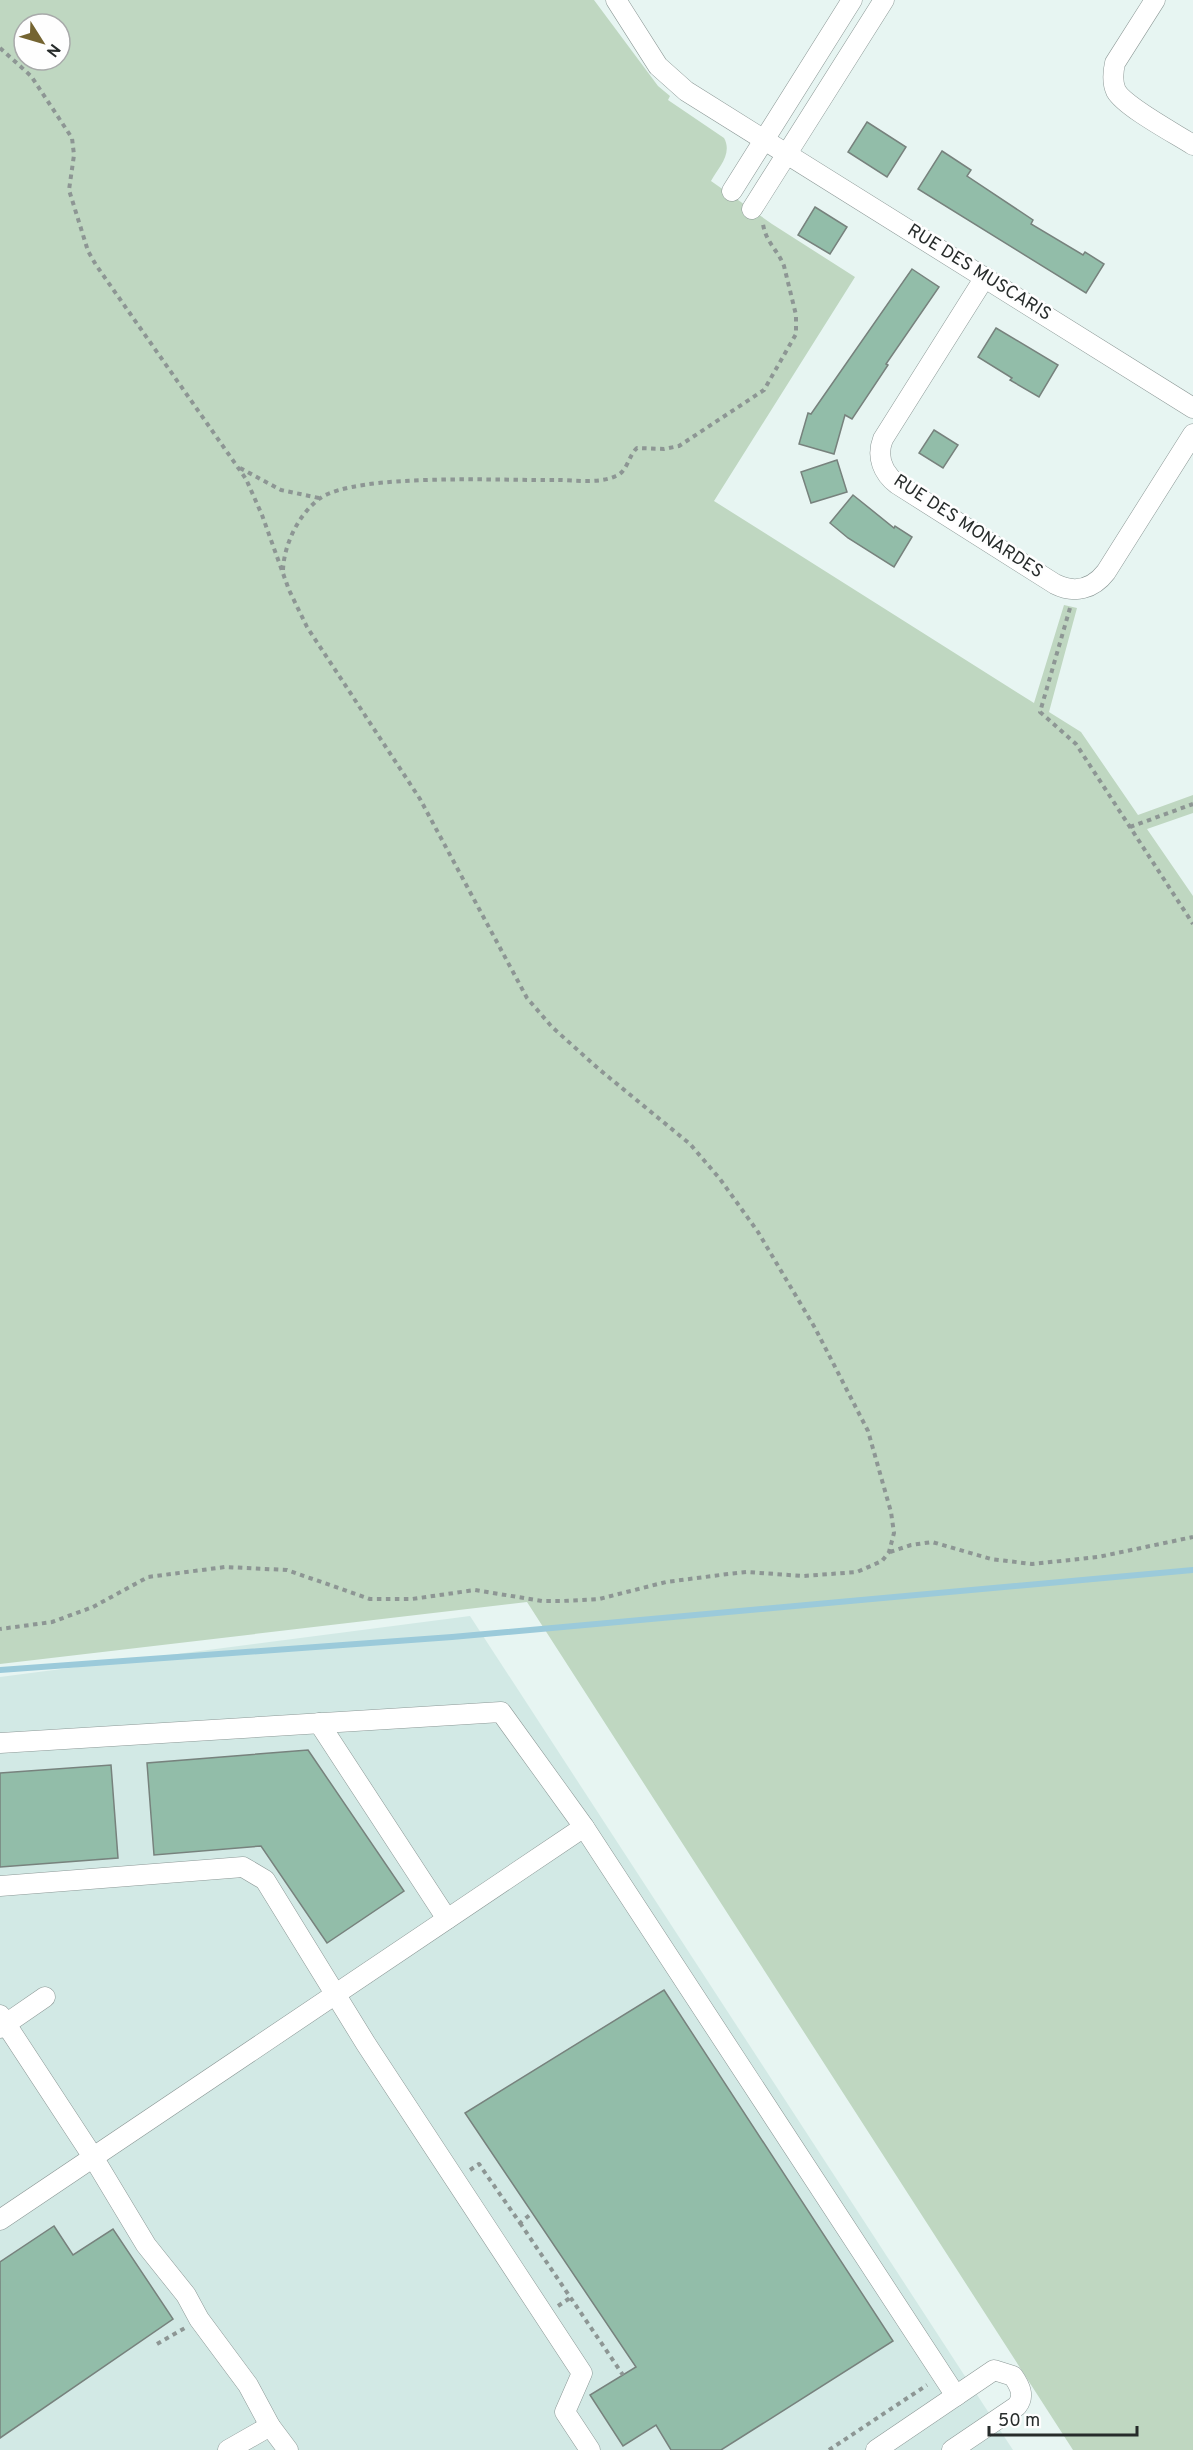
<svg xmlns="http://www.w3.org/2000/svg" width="1193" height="2450" font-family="Overpass,sans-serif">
	<rect width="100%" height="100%" fill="#e7f5f2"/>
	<polygon fill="#d2e9e5" points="470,1616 1013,2450 0,2450 0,1677"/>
	<path fill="#bfd7c1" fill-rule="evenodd" d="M0 0H594L658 86 670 96 668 100 724 138C733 154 718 168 711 181L772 224 855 277 714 501 1034 703 1064 605 1077 608 1049 712 1081 732 1138 815 1193 795V813L1147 829 1193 896V2450H1073L527 1602 0 1664ZM24 24H60V60H24Z"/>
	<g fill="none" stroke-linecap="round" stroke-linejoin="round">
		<polyline stroke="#9bcada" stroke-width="6" points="0,1670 452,1637 1193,1570"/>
	</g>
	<g fill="#92bda9" stroke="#77827d" stroke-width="1.5">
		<polygon points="867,122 906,147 887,177 848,152"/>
		<polygon points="942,151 971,170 967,176 1033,220 1031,224 1083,255 1085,252 1104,264 1086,293 918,189"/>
		<polygon points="815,207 847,227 830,254 798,235"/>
		<polygon points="912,269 939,287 886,364 888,365 852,419 845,415 834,454 799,444 808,413 811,414"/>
		<polygon points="996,328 1058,365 1039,397 1010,380 1012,378 978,357"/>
		<polygon points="934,430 958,445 943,468 919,453"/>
		<polygon points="837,460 847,492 811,503 801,472"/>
		<polygon points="853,495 894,528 895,526 912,537 894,567 848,538 830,523"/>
		<polygon points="308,1750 404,1891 327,1943 261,1846 154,1855 147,1763"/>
		<polygon points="111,1765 118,1858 0,1867 0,1773"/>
		<polygon points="664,1990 893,2341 721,2450 671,2450 656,2425 623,2446 590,2395 636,2367 465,2113"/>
		<polygon points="54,2226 73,2255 113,2229 173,2319 0,2438 0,2262"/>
	</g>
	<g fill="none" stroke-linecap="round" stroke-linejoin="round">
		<defs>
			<g id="minor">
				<polyline points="616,0 658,66 686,91 1193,408"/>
				<path d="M1155 0 1115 63C1113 72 1112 82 1116 91 1125 107 1176 134 1193 145"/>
				<polyline points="732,191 852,0"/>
				<polyline points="752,209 884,0"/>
				<path d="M985 277 883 439C876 457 883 473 897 484L1055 584C1075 594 1093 589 1106 572L1193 434"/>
				<polyline points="319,1723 447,1919"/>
				<polyline points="0,1743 501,1712 584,1827 956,2396"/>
				<polyline points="0,1886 243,1867 265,1880 366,2044 582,2373 565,2412 590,2450"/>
				<polyline points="0,2015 93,2157 146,2245 186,2295 199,2319 248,2385 270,2426 288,2450"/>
				<polyline points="0,2028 45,1997"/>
				<polyline points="0,2220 584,1827"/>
				<polyline points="228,2450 270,2426"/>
				<path d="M876 2450 994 2370 1013 2376C1020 2386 1025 2396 1017 2406L952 2450"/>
			</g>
		</defs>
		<use href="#minor" stroke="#8c9896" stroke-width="21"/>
		<g stroke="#8d9694" stroke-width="4" stroke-dasharray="4.5 4.5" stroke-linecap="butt">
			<polyline points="0,48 31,76 72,138 74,155 69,190 88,251 96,265 246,479 262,515 289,590 307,627 420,799 527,998 552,1027 600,1070 690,1144 720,1179 758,1232 815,1328 868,1431 891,1512 894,1533 889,1552 882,1561 857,1572 803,1576 747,1572 728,1574 666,1582 599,1599 562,1601 542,1601 475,1590 412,1599 370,1599 287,1570 225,1567 148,1577 93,1607 52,1622 0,1629"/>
			<polyline points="240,468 281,490 319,498"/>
			<path d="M283 570C284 545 298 515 319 499 355 472 508 481 557 480 575 480 599 484 616 476 628 471 628 456 637 448L664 449 679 446 764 390 796 334V315L784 266C778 250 766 243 763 224"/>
			<polyline points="1070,608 1040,712 1076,744 1193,924"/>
			<polyline points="1130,827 1193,804"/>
			<polyline points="890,1552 911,1545 932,1542 991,1559 1032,1564 1098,1557 1193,1537"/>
			<polyline points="470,2170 479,2164 520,2223 532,2213"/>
			<polyline points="520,2223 623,2375"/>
			<polyline points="558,2306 570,2298"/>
			<polyline points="157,2344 185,2328"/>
			<polyline points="829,2450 927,2385"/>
		</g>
		<use href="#minor" stroke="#fff" stroke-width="20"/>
	</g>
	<g text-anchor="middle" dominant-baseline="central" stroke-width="5" stroke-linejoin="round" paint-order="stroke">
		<g font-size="18" fill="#272c2b" stroke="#fefefe">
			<text transform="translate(979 273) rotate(32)">RUE DES MUSCARIS</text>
			<text transform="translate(968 527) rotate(33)">RUE DES MONARDES</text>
		</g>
	</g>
	<g transform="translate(42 42) rotate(127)"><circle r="28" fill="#fefefe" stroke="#a8aaaa" stroke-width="1.5"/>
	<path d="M0-4.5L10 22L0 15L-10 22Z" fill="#746431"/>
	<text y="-9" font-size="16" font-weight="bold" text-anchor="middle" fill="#272c2b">N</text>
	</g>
	<path d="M989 2426v9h148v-9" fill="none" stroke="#272c2b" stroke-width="3"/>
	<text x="998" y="2426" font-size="18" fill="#272c2b" stroke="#fefefe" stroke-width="4.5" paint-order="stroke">50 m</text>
</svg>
